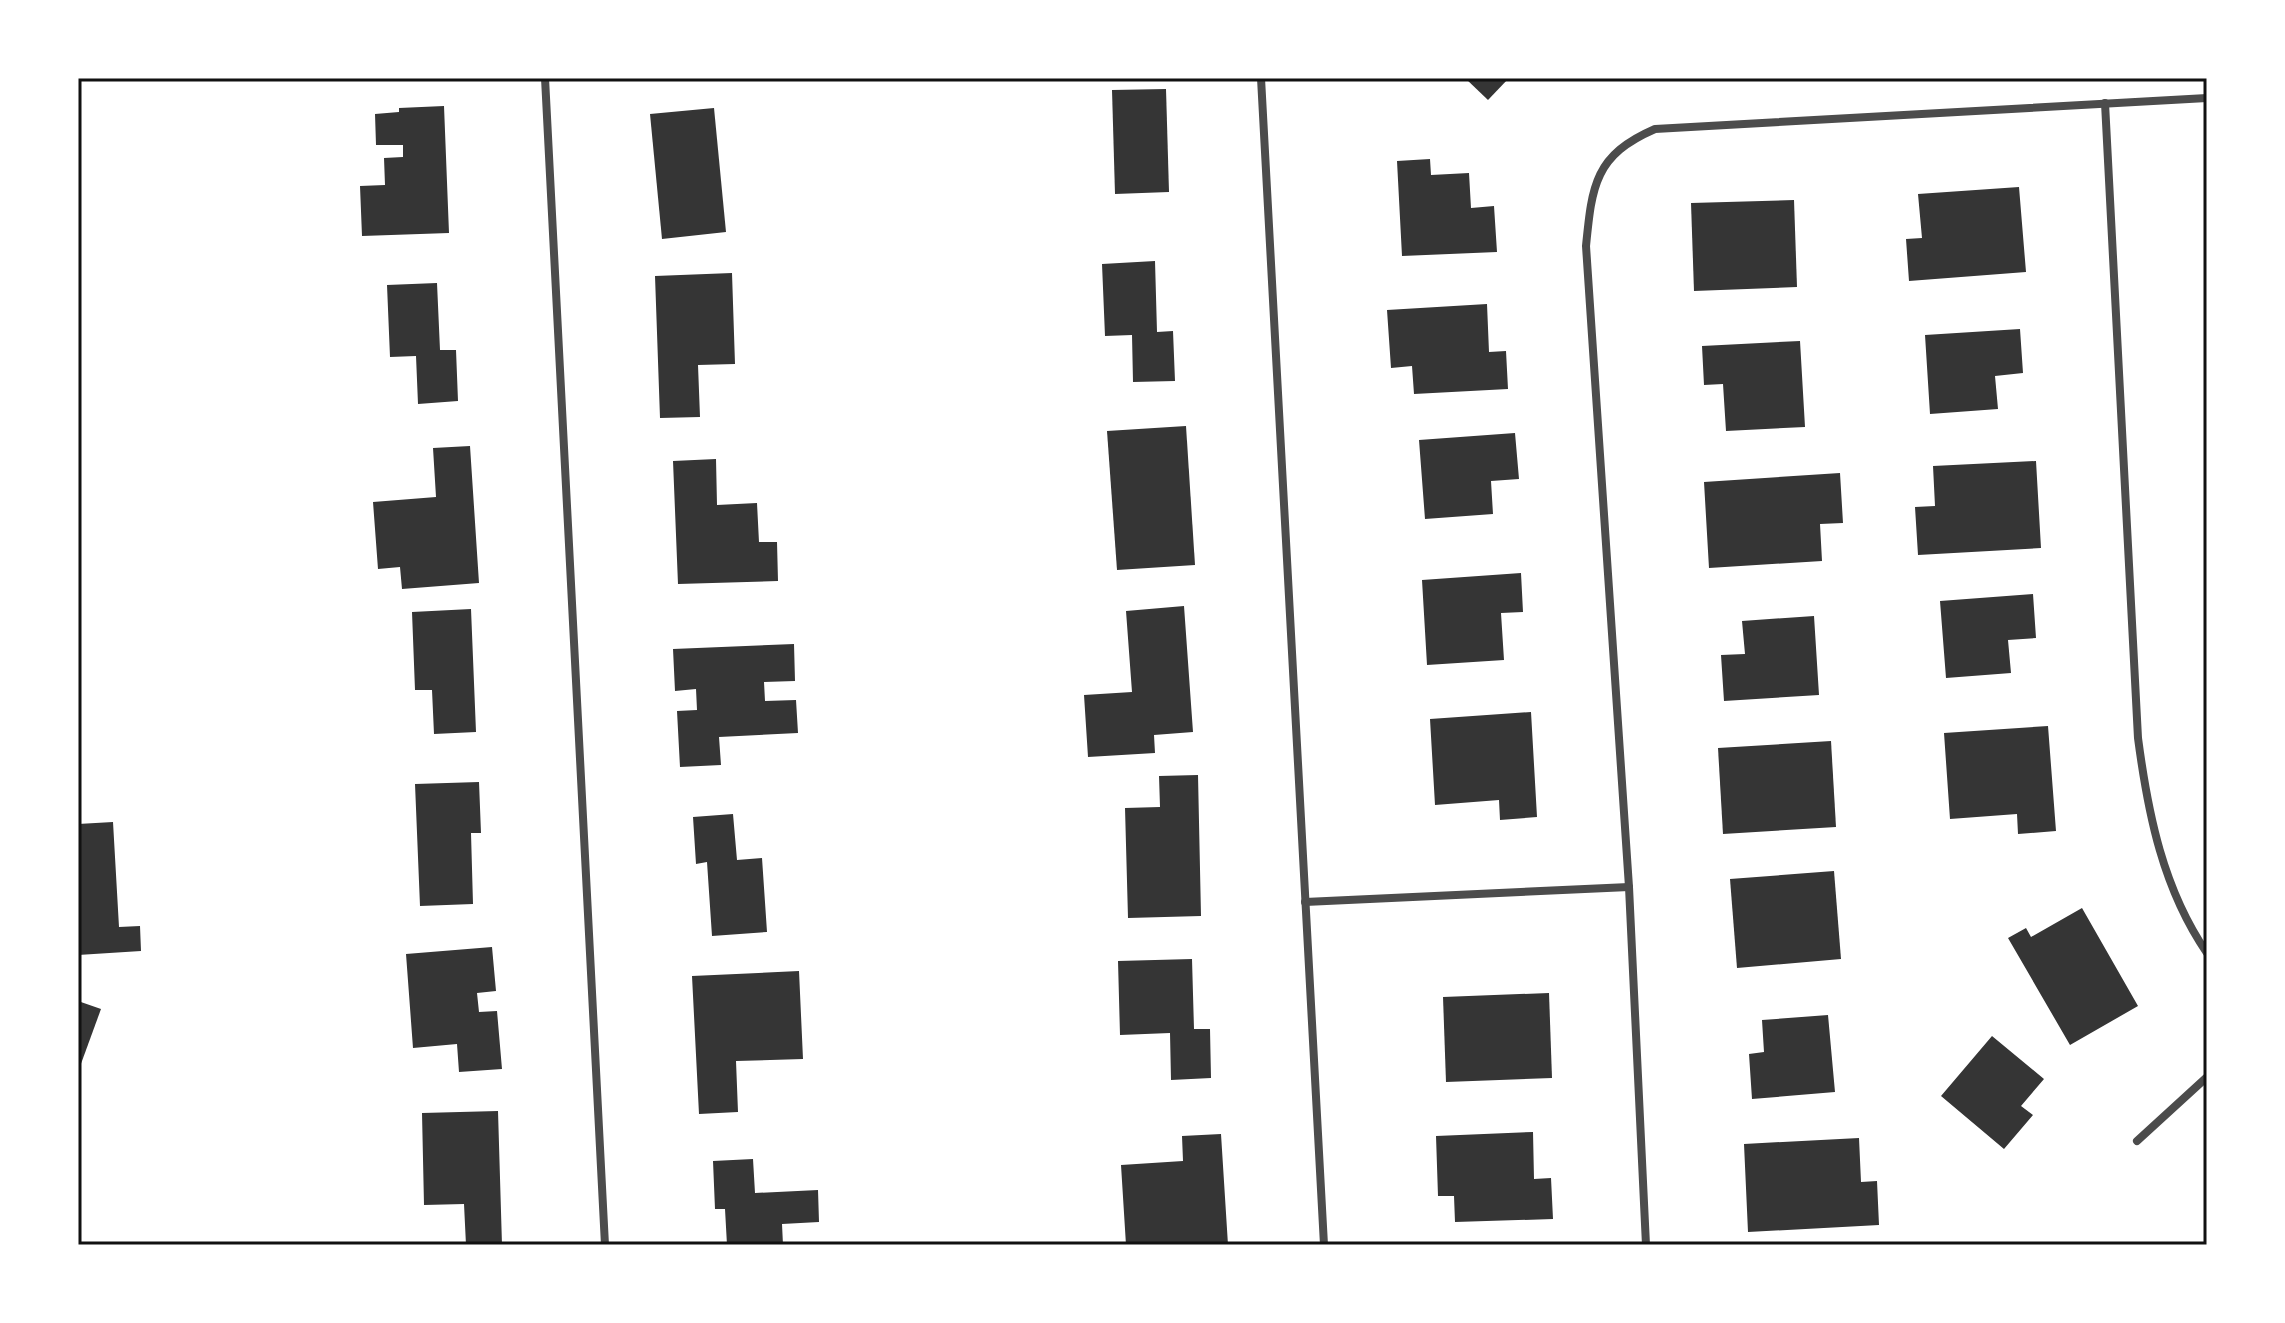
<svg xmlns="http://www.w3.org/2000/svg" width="2285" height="1323" font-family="'IBM Plex Serif',serif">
	<rect width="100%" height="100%" fill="#fff"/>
	<g fill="#353535">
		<polygon points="1465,78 1509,78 1488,100"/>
		<polygon points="1166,89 1169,192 1115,194 1112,90"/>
		<polygon points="444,106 449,233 362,236 360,186 385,185 384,158 403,157 403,145 376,145 375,114 399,112 399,108"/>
		<polygon points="714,108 726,232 662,239 650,114"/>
		<polygon points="1430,159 1431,175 1469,173 1471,208 1494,206 1497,252 1402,256 1397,161"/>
		<polygon points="2019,187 2026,272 1909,281 1906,239 1922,238 1918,194"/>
		<polygon points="1794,200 1797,287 1694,291 1691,203"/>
		<polygon points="1155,261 1157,332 1173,331 1175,381 1133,382 1132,335 1105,336 1102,264"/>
		<polygon points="732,273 735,364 698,365 700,417 660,418 655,276"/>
		<polygon points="437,283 440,350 456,350 458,401 418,404 416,356 390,357 387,285"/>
		<polygon points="1487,304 1489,352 1506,351 1508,389 1414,394 1412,366 1391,368 1387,310"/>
		<polygon points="2020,329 2023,373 1995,376 1998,409 1930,414 1925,335"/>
		<polygon points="1800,341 1805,427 1726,431 1723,384 1704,385 1702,346"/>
		<polygon points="1186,426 1195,565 1117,570 1107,431"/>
		<polygon points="1515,433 1519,479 1491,481 1493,514 1425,519 1419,440"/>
		<polygon points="470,446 479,583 402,589 400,567 378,569 373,502 436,497 433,448"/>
		<polygon points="716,459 717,505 757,503 759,542 777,542 778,581 678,584 673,461"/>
		<polygon points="2036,461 2041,548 1918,555 1915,507 1935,506 1933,466"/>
		<polygon points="1840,473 1843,523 1820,524 1822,561 1709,568 1704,482"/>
		<polygon points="1521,573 1523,612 1501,613 1504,660 1427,665 1422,580"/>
		<polygon points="2033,594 2036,638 2008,640 2011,673 1946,678 1940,601"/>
		<polygon points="1184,606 1193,732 1154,735 1155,753 1088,757 1084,695 1132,692 1126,611"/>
		<polygon points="471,609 476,732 434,734 432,690 415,690 412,612"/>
		<polygon points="1814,616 1819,695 1724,701 1721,655 1745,654 1742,621"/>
		<polygon points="794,644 795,681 764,682 765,701 796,700 798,733 719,737 721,765 680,767 677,711 697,710 696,689 675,691 673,649"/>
		<polygon points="1531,712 1537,817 1500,820 1499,800 1435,805 1430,719"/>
		<polygon points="2048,726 2056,831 2018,834 2017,814 1950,819 1944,733"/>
		<polygon points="1831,741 1836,827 1723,834 1718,748"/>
		<polygon points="1198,775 1201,916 1128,918 1125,808 1160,807 1159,776"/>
		<polygon points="479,782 481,833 471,833 473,904 420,906 415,784"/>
		<polygon points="733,814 737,860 762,858 767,932 712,936 707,862 696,864 693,817"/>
		<polygon points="113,822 119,927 140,926 141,951 78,955 78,824"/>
		<polygon points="1834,871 1841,959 1737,968 1730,879"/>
		<polygon points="2082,908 2138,1006 2070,1045 2008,938 2026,928 2031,937"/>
		<polygon points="492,947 496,991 477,993 479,1012 497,1011 502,1069 459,1072 457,1044 413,1048 406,954"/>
		<polygon points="1192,959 1194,1029 1210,1029 1211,1078 1171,1080 1170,1033 1120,1035 1118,961"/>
		<polygon points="799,971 803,1059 736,1061 738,1112 699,1114 692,976"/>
		<polygon points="1549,993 1552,1078 1446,1082 1443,997"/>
		<polygon points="78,1001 101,1009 78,1072"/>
		<polygon points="1828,1015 1835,1092 1752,1099 1749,1054 1764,1052 1762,1020"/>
		<polygon points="1992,1036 2044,1079 2021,1106 2033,1115 2004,1149 1941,1096"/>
		<polygon points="498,1111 502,1245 466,1245 464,1204 424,1205 422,1113"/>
		<polygon points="1533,1132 1534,1179 1551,1178 1553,1219 1455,1222 1454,1196 1438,1196 1436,1136"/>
		<polygon points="1221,1134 1228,1245 1126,1245 1121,1165 1183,1161 1182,1136"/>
		<polygon points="1859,1138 1861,1182 1877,1181 1879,1225 1748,1232 1744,1144"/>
		<polygon points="753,1159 755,1193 818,1190 819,1222 782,1224 783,1245 727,1245 725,1209 715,1209 713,1161"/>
	</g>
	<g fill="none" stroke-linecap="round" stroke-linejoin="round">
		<g stroke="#4c4c4c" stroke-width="8">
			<polyline points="545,78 605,1245"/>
			<polyline points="1261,78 1324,1245"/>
			<path d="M2105 103 2138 738C2148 814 2163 889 2207 953"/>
			<polyline points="1305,902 1629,887"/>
			<polyline points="2137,1141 2207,1077"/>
			<path d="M1646 1245 1629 887 1586 246C1592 185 1595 155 1655 129L2207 98"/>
		</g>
	</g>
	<rect width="2285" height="1323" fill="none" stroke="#ffffff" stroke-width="160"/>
	<rect x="80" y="80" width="2125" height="1163" fill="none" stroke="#111" stroke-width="3"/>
</svg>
